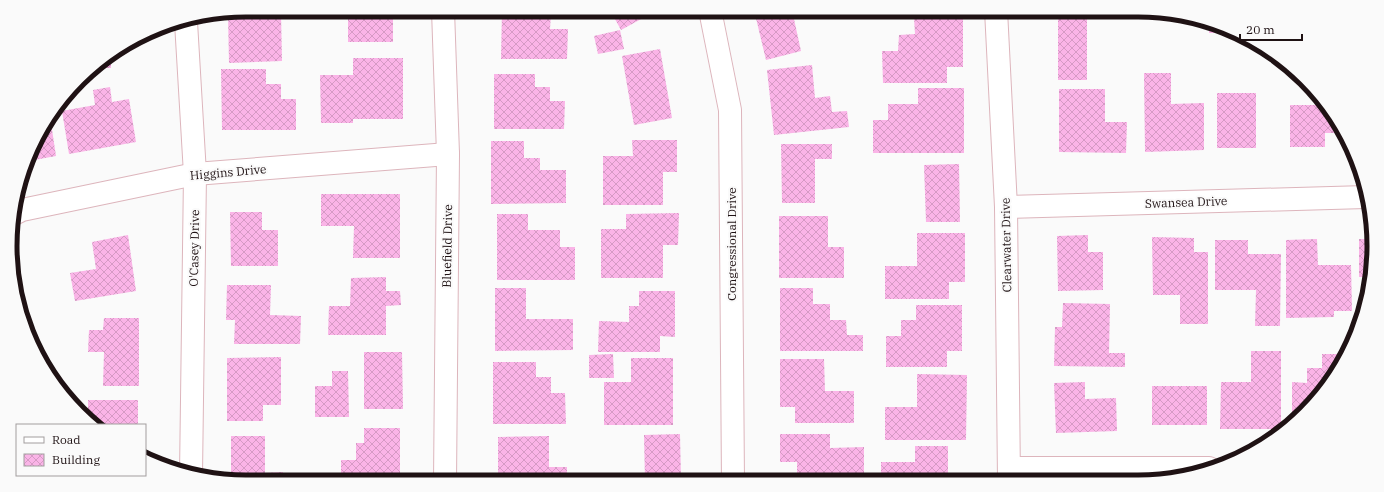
<svg xmlns="http://www.w3.org/2000/svg" width="1384" height="492" font-family="'IBM Plex Serif',serif">
	<defs>
		<pattern id="building-cross-hatch" width="8" height="8" patternUnits="userSpaceOnUse"><rect width="8" height="8" fill="#fab4e7"/><path d="M0 0l8 8M0 8l8-8" fill="none" stroke="#d69ac5"/></pattern>
	</defs>
	<rect width="100%" height="100%" fill="#fafafa"/>
	<g fill="url(#building-cross-hatch)">
		<polygon points="246,10 263,10 263,15 281,14 282,61 229,63 228,14"/>
		<polygon points="324,10 393,10 393,42 348,42 348,15 324,16"/>
		<polygon points="502,10 534,10 534,13 551,14 550,29 568,29 567,59 501,59"/>
		<polygon points="610,10 653,10 654,12 621,30"/>
		<polygon points="771,10 792,10 801,51 766,60 755,14"/>
		<rect x="1058" y="11" width="29" height="69"/>
		<polygon points="914,18 963,18 963,67 947,67 947,83 883,83 882,51 898,51 899,35 915,34"/>
		<polygon points="1209,23 1229,33 1209,33"/>
		<polygon points="620,30 624,49 598,54 594,36"/>
		<polygon points="660,49 672,118 634,125 622,56"/>
		<polygon points="111,56 111,68 91,68"/>
		<polygon points="353,58 403,58 403,119 353,119 353,123 321,123 320,75 353,75"/>
		<polygon points="812,65 815,98 830,96 832,112 847,111 849,127 774,135 767,70"/>
		<polygon points="221,69 266,69 266,84 281,84 281,99 296,99 296,130 222,130"/>
		<polygon points="1144,73 1171,73 1171,104 1204,103 1204,150 1145,152"/>
		<polygon points="494,74 535,74 535,87 550,87 550,101 565,101 564,129 494,129"/>
		<polygon points="110,87 112,102 129,99 136,142 69,154 62,111 95,105 93,90"/>
		<polygon points="918,88 964,88 964,153 873,153 873,120 888,120 888,104 918,104"/>
		<polygon points="1059,89 1105,89 1105,122 1127,122 1126,153 1059,152"/>
		<rect x="1217" y="93" width="39" height="55"/>
		<polygon points="1290,105 1322,105 1342,128 1342,133 1325,133 1325,147 1290,147"/>
		<polygon points="48,123 51,123 56,156 29,161 34,141"/>
		<polygon points="632,140 677,140 677,172 663,172 663,205 603,205 603,156 633,156"/>
		<polygon points="491,141 524,141 524,158 540,158 540,170 566,170 566,203 491,204"/>
		<polygon points="781,144 832,144 832,159 815,159 815,203 782,203"/>
		<polygon points="959,164 960,222 926,222 924,165"/>
		<polygon points="321,194 400,194 400,258 353,258 354,226 321,226"/>
		<polygon points="230,212 262,212 262,230 278,230 278,266 231,266"/>
		<polygon points="679,213 678,245 663,245 663,278 601,278 601,229 626,229 626,214"/>
		<polygon points="497,214 528,214 528,230 560,230 560,247 575,247 575,280 497,280"/>
		<polygon points="779,216 828,216 828,247 844,247 844,278 779,278"/>
		<polygon points="917,233 965,233 965,282 949,282 949,299 885,299 885,266 917,266"/>
		<polygon points="128,235 136,291 75,301 70,273 96,269 92,242"/>
		<polygon points="1088,235 1088,252 1103,252 1103,290 1058,291 1057,236"/>
		<polygon points="1152,237 1194,238 1194,252 1208,252 1208,324 1180,324 1180,295 1153,295"/>
		<polygon points="1317,239 1318,265 1351,265 1352,311 1334,311 1334,317 1286,318 1286,240"/>
		<polygon points="1359,239 1370,239 1368,277 1359,277"/>
		<polygon points="1215,240 1248,240 1248,254 1281,254 1280,326 1255,326 1256,290 1215,290"/>
		<polygon points="386,277 386,291 400,291 401,305 386,306 386,335 328,335 329,306 350,306 351,278"/>
		<polygon points="227,285 271,285 270,315 301,316 300,344 234,344 235,320 226,320"/>
		<polygon points="495,288 526,288 526,319 573,319 573,350 495,351"/>
		<polygon points="780,288 813,288 813,304 830,304 830,320 846,320 847,335 863,335 863,351 780,351"/>
		<polygon points="639,291 675,291 675,337 660,336 660,352 598,352 599,321 629,322 629,306 639,306"/>
		<polygon points="1063,303 1110,304 1109,353 1125,353 1125,367 1054,366 1055,327 1062,327"/>
		<polygon points="916,305 962,305 962,351 947,351 947,367 886,367 886,336 901,336 901,320 916,320"/>
		<polygon points="104,318 139,318 139,386 103,386 104,352 88,352 89,330 103,330"/>
		<polygon points="1251,351 1281,351 1281,429 1220,429 1221,382 1251,382"/>
		<polygon points="364,352 402,352 403,409 364,409"/>
		<polygon points="613,354 614,378 589,378 589,355"/>
		<polygon points="1322,354 1347,354 1342,364 1292,425 1292,382 1307,383 1307,368 1322,368"/>
		<polygon points="281,357 281,405 263,405 263,421 227,421 227,358"/>
		<polygon points="631,358 673,358 673,425 604,425 604,382 631,382"/>
		<polygon points="780,359 824,359 825,391 854,391 854,423 795,423 795,407 780,407"/>
		<polygon points="493,362 536,362 536,377 551,377 551,393 565,393 566,424 493,424"/>
		<polygon points="332,371 348,371 349,417 315,417 315,386 332,386"/>
		<polygon points="917,374 967,375 966,440 885,440 885,407 917,407"/>
		<polygon points="1085,382 1085,399 1116,398 1117,431 1056,433 1054,383"/>
		<rect x="1152" y="386" width="55" height="39"/>
		<polygon points="88,400 138,400 138,425 98,425 88,415"/>
		<polygon points="364,428 400,428 400,477 385,477 385,482 341,482 341,460 356,460 356,443 364,443"/>
		<polygon points="680,434 681,481 645,481 644,435"/>
		<polygon points="780,434 830,434 830,448 864,447 864,475 830,475 831,481 797,481 797,462 780,462"/>
		<polygon points="231,436 265,436 265,473 283,472 282,482 246,482 231,480"/>
		<polygon points="549,436 549,467 567,467 567,481 498,481 498,437"/>
		<polygon points="915,446 948,446 948,480 881,481 881,462 915,462"/>
	</g>
	<g fill="none" stroke-linecap="round" stroke-linejoin="round">
		<defs>
			<g id="minor">
				<polyline points="443,10 448,154 445,482"/>
				<polyline points="996,10 1006,207 1009,480"/>
				<polyline points="186,22 195,174 191,475"/>
				<polyline points="1006,207 1366,197"/>
				<polyline points="12,215 22,210 195,174 448,154"/>
				<polyline points="1009,468 1209,468"/>
			</g>
			<polyline id="tertiary" points="710,10 730,110 733,481"/>
		</defs>
		<use href="#minor" stroke="#ddb5bc" stroke-width="24"/>
		<use href="#tertiary" stroke="#ddb5bc" stroke-width="24"/>
		<use href="#minor" stroke="#fff" stroke-width="22"/>
		<use href="#tertiary" stroke="#fff" stroke-width="22"/>
	</g>
	<g text-anchor="middle" dominant-baseline="central" stroke-width="4" stroke-linejoin="round" paint-order="stroke">
		<g font-size="12" fill="#1f1214" stroke="#fafafa">
			<text transform="translate(228 172) rotate(-5)">Higgins Drive</text>
			<text transform="translate(1186 202) rotate(-2)">Swansea Drive</text>
			<text transform="translate(731 244) rotate(-90)">Congressional Drive</text>
			<text transform="translate(1006 245) rotate(-91)">Clearwater Drive</text>
			<text transform="translate(447 246) rotate(-89)">Bluefield Drive</text>
			<text transform="translate(194 248) rotate(-89)">O'Casey Drive</text>
		</g>
	</g>
	<path d="M0 0H1384V492H0ZM246 17H1138A229 229 0 0 1 1367 246V246A229 229 0 0 1 1138 475H246A229 229 0 0 1 17 246V246A229 229 0 0 1 246 17Z" fill="#fafafa" fill-rule="evenodd"/>
	<path fill="none" stroke="#1f1214" stroke-width="5" d="M246 17H1138A229 229 0 0 1 1367 246V246A229 229 0 0 1 1138 475H246A229 229 0 0 1 17 246V246A229 229 0 0 1 246 17Z"/>
	<rect x="16" y="424" width="130" height="52" fill="#fafafa" stroke="#a29d9e"/>
	<rect x="24" y="437" width="20" height="6" fill="#ffffff" stroke="#a29d9e"/>
	<text x="52" y="444" font-size="12" fill="#1f1214">Road</text>
	<rect x="24" y="454" width="20" height="12" fill="url(#building-cross-hatch)" stroke="#a29d9e"/>
	<text x="52" y="464" font-size="12" fill="#1f1214">Building</text>
	<path d="M1240 34v6h62v-6" fill="none" stroke="#1f1214" stroke-width="2"/>
	<text x="1246" y="34" font-size="12" fill="#1f1214" stroke="#fafafa" stroke-width="3" paint-order="stroke">20 m</text>
</svg>
